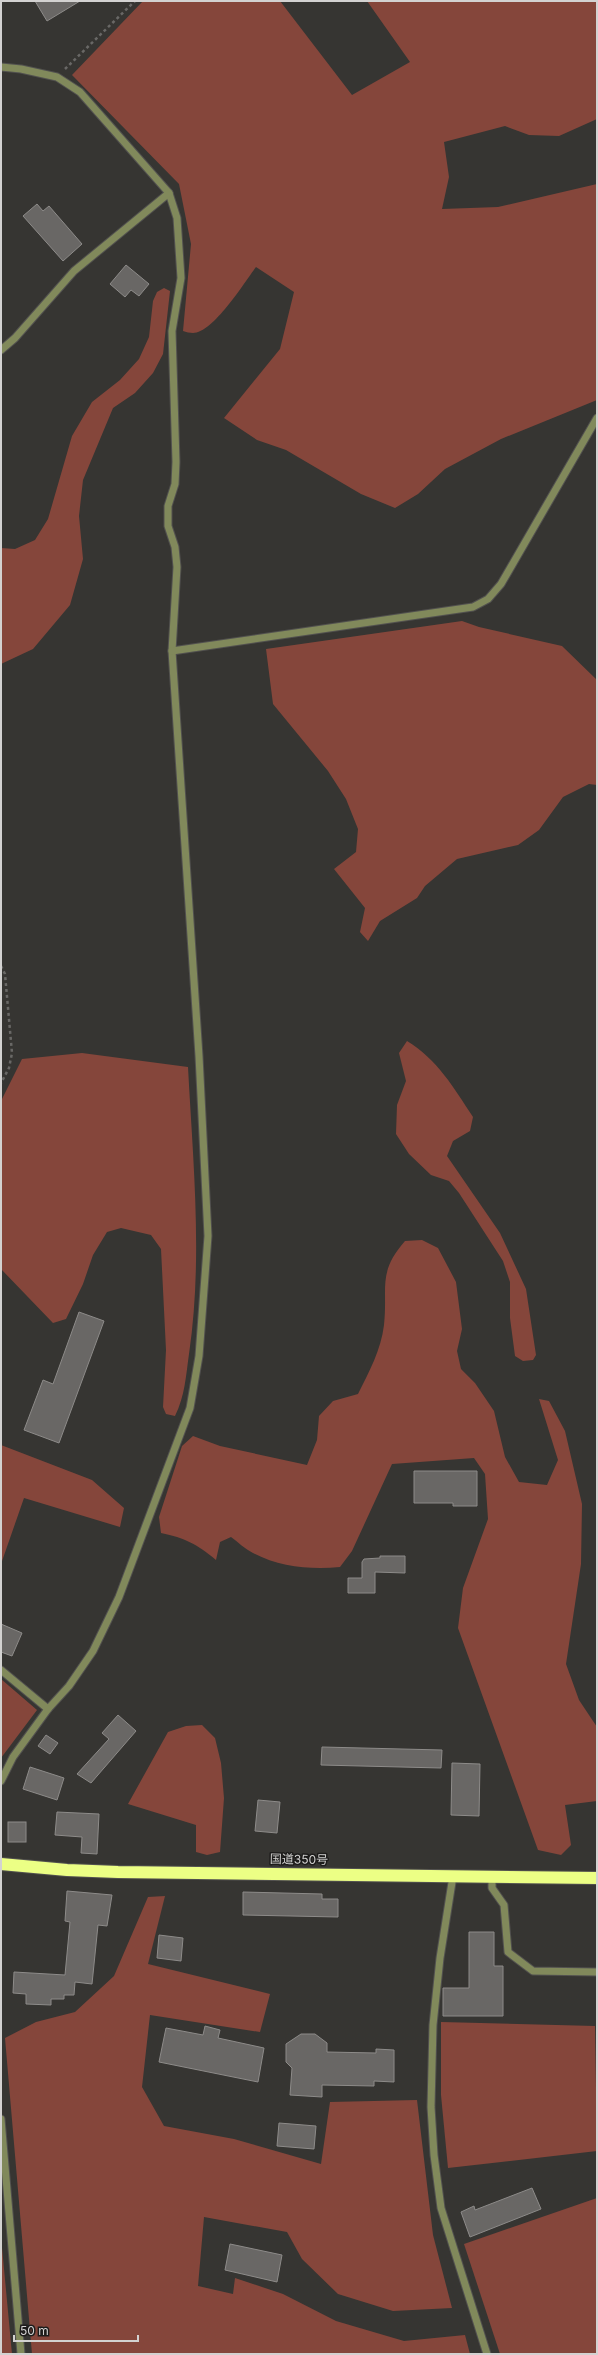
<svg xmlns="http://www.w3.org/2000/svg" width="598" height="2355" font-family="Inter,'Noto Sans JP',sans-serif">
	<rect width="100%" height="100%" fill="#363532"/>
	<g fill="#85463b">
		<path d="M143 1H280L352 95 410 62 367 1H597V119L559 136 529 135 505 126 444 142 449 177 442 209 498 207 597 184V400L501 439 445 469 418 494 395 508 361 494 286 450 257 440 224 418 280 349 294 292 256 267C244 283 213 333 193 333 190 333 186 332 183 331L191 244 179 184 72 75Z"/>
		<polygon points="164,288 170,291 163,354 153,373 135,393 113,408 83,480 79,516 83,559 70,605 33,649 1,664 1,548 15,549 35,540 48,519 72,436 92,402 120,380 139,359 149,337 153,301 157,292"/>
		<polygon points="462,621 479,627 562,646 597,680 597,785 589,784 563,797 539,830 518,845 457,859 425,886 417,898 380,921 368,941 360,932 365,908 334,869 356,852 358,829 346,799 328,771 273,704 266,649"/>
		<path d="M407 1041C437 1059 454 1088 473 1117L470 1131 453 1141 447 1156 500 1233 526 1289 536 1355 533 1360 523 1361 515 1356 510 1318V1282L503 1261 459 1193 449 1181 431 1175 409 1154 396 1134 397 1105 406 1081 399 1053Z"/>
		<path d="M82 1053 188 1067C193 1162 203 1259 189 1354 186 1375 185 1396 175 1416L166 1414 163 1407 166 1350 161 1249 151 1235 121 1228 107 1232 93 1255 83 1284 66 1319 53 1323 1 1269V1101L22 1059Z"/>
		<path d="M422 1240 438 1248 456 1282 462 1329 457 1351 461 1369 475 1383 494 1411 505 1457 519 1482 547 1485 558 1460 539 1399 549 1401 565 1431 582 1504 581 1564 566 1664 579 1700 597 1727V1801L565 1805 571 1845 561 1855 538 1850 458 1628 463 1588 488 1519 485 1474 474 1458 392 1464 352 1551 340 1567C312 1570 279 1567 253 1553 245 1549 238 1542 231 1537L220 1542 216 1560C197 1544 185 1538 161 1533L159 1517 182 1446 193 1436 220 1446 307 1465 317 1440 319 1416 333 1401 358 1394C369 1372 381 1350 384 1325 388 1287 377 1273 405 1241Z"/>
		<polygon points="1,1445 92,1480 124,1508 120,1527 24,1498 1,1564"/>
		<polygon points="1,1679 37,1710 1,1758"/>
		<polygon points="202,1725 215,1738 221,1763 224,1798 220,1852 207,1855 196,1852 196,1825 128,1804 168,1732 186,1726"/>
		<polygon points="165,1896 148,1964 270,1994 260,2032 150,2015 142,2087 164,2126 234,2139 321,2164 330,2102 417,2100 433,2235 452,2308 393,2311 338,2294 302,2259 287,2232 204,2217 198,2286 233,2294 235,2278 283,2294 336,2321 404,2341 465,2335 470,2354 32,2354 5,2038 36,2022 75,2012 114,1976 148,1897"/>
		<polygon points="441,2022 595,2026 597,2151 448,2168 441,2095"/>
		<polygon points="597,2198 597,2354 500,2354 464,2244"/>
		<polygon points="1,2237 12,2354 1,2354"/>
	</g>
	<g fill="#696765" stroke="#8d8b89">
		<polygon points="35,1 80,1 47,21"/>
		<polygon points="37,204 43,211 49,206 82,244 63,261 23,216"/>
		<polygon points="126,265 149,284 139,296 131,290 125,297 110,284"/>
		<polygon points="79,1312 104,1321 59,1443 24,1430 43,1380 53,1384"/>
		<polygon points="414,1471 477,1471 477,1506 453,1506 453,1503 414,1503"/>
		<polygon points="380,1556 405,1556 405,1573 375,1572 375,1593 348,1593 348,1578 362,1578 362,1562 364,1559 380,1558"/>
		<polygon points="1,1624 22,1633 12,1656 1,1652"/>
		<polygon points="118,1715 136,1731 91,1783 77,1774 109,1739 102,1733"/>
		<polygon points="46,1735 58,1743 50,1754 38,1746"/>
		<polygon points="322,1747 442,1750 441,1768 321,1765"/>
		<polygon points="452,1763 480,1764 479,1816 451,1815"/>
		<polygon points="30,1767 64,1778 57,1800 23,1789"/>
		<polygon points="258,1800 280,1802 277,1833 255,1831"/>
		<polygon points="57,1812 99,1814 97,1854 81,1853 82,1837 55,1835"/>
		<rect x="8" y="1822" width="18" height="20"/>
		<polygon points="67,1891 112,1895 107,1926 98,1925 92,1984 75,1982 74,1995 64,1995 64,1999 51,1999 51,2005 26,2004 26,1994 13,1993 14,1972 65,1975 70,1922 65,1921"/>
		<polygon points="243,1892 322,1894 322,1899 338,1899 338,1917 243,1915"/>
		<polygon points="469,1932 494,1932 494,1966 503,1966 503,2016 443,2016 443,1988 469,1988"/>
		<polygon points="159,1935 183,1938 181,1961 157,1958"/>
		<polygon points="205,2026 220,2030 218,2038 264,2048 258,2082 159,2062 166,2028 203,2035"/>
		<polygon points="301,2034 315,2034 327,2043 327,2052 376,2053 376,2049 394,2050 394,2082 374,2081 374,2086 322,2085 322,2097 290,2095 292,2068 286,2062 286,2044"/>
		<polygon points="279,2123 316,2126 314,2149 277,2146"/>
		<polygon points="532,2188 541,2209 470,2237 461,2212 474,2206 475,2210"/>
		<polygon points="230,2244 282,2255 277,2282 225,2270"/>
	</g>
	<g fill="none" stroke-linecap="round" stroke-linejoin="round">
		<defs>
			<g id="minor">
				<polyline points="1,67 21,69 57,77 80,92 169,193 177,218 181,278 172,331 176,462 175,484 168,506 168,526 175,547 177,567 172,651 199,1056 208,1236 199,1356 190,1408 119,1597 93,1651 69,1686 48,1709 13,1757 1,1781"/>
				<polyline points="1,350 15,338 74,271 169,193"/>
				<polyline points="172,651 473,607 488,599 501,584 597,418"/>
				<polyline points="1,1670 48,1709"/>
				<polyline points="453,1876 440,1958 433,2025 431,2107 434,2155 441,2208 487,2354"/>
				<polyline points="492,1876 492,1888 504,1905 508,1952 533,1971 597,1972"/>
				<polyline points="1,2119 21,2354"/>
			</g>
			<polyline id="highway" points="1,1864 67,1870 118,1872 597,1878"/>
		</defs>
		<use href="#minor" stroke="#52514f" stroke-width="9"/>
		<use href="#highway" stroke="#52514f" stroke-width="14"/>
		<g stroke="#696866" stroke-width="2.5" stroke-dasharray="3 3" stroke-linecap="butt">
			<polyline points="65,69 135,1"/>
			<polyline points="1,966 5,974 12,1053 9,1068 1,1083"/>
		</g>
		<use href="#minor" stroke="#81895b" stroke-width="7"/>
		<use href="#highway" stroke="#ecff85" stroke-width="12"/>
	</g>
	<g text-anchor="middle" dominant-baseline="central" stroke-width="3" stroke-linejoin="round" paint-order="stroke">
		<g font-size="12" fill="#d3d2d1" stroke="#1d1c1b">
			<text transform="translate(299 1859) rotate(1)">国道350号</text>
		</g>
	</g>
	<rect width="598" height="2355" fill="none" stroke="#d3d2d1" stroke-width="4"/>
	<path d="M14 2335v6h124v-6" fill="none" stroke="#d3d2d1" stroke-width="2"/>
	<text x="20" y="2335" font-size="12" fill="#d3d2d1" stroke="#1d1c1b" stroke-width="3" paint-order="stroke">50 m</text>
</svg>
